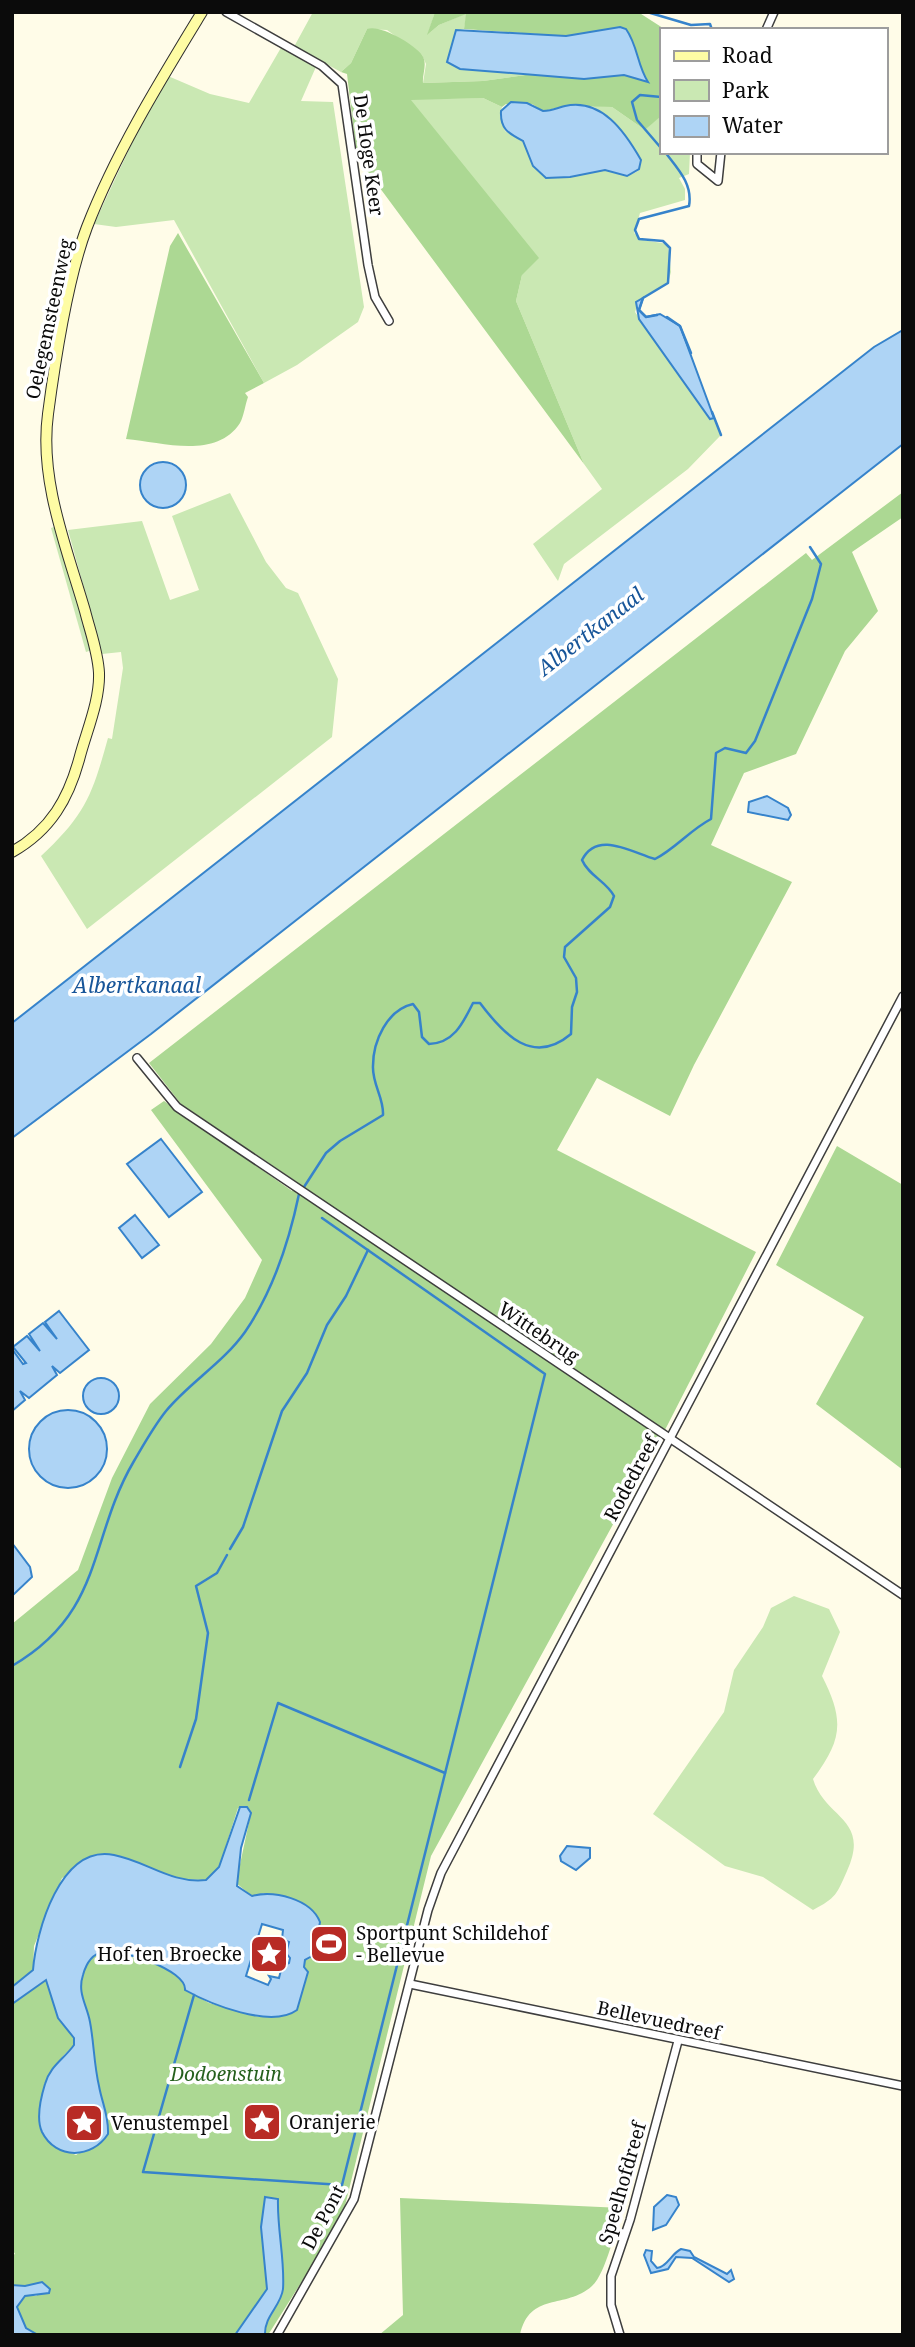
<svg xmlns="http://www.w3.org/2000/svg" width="915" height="2347" font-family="'Noto Serif',serif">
	<rect width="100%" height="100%" fill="#fffce8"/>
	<g fill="#cae8b3">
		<polygon points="313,12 435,12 428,34 439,25 467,13 464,29 456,31 448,63 460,69 539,73 483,81 423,83 426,64 422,55 387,30 367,29 351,63 341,72 319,60 301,101 333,102 364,307 358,322 297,365 264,383 174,220 116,227 94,224 139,128 168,76 210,94 249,103 282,46 295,45"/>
		<path d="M483 98 502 107 500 116 505 131 523 141 533 166 546 178C563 178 593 168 607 170 618 172 628 178 638 171L640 167 626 137 593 106 612 107 645 130 661 115V152H690L689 174 679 178 685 189V200L640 213 634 233 643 240 668 244 671 272 668 283 639 300 635 312 710 419 714 418 721 435 688 469 564 564 558 581 533 544 602 489 584 464 516 301 522 275 410 99Z"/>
		<path d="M230 493 266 562 286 588 298 593 338 679 332 737 87 929 41 856C85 815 92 796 108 738L112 739 123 668 121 652 102 654 68 530 142 521 170 600 199 590 172 516Z"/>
		<polygon points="57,526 92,650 86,652 51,528"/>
		<path d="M794 1596 829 1609 840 1632 822 1676C845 1721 842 1740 813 1779 825 1819 871 1818 847 1871 837 1894 836 1898 813 1910L763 1877 725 1866 653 1814 724 1712 734 1670 763 1627 771 1608Z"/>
	</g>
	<g fill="#acd893">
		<path d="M435 12H638L666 30H661V116L645 130 612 107 565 106 543 111 532 104H506L502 107 483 98 411 100 539 258 522 275 516 301 584 464 357 157 347 74 341 72 351 63 367 29C380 24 414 44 422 55 428 64 422 74 423 83L483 81 539 73 584 79 624 75 647 82C636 57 639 50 620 27L566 36 464 29 466 14 439 25 427 35Z"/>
		<path d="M178 233 264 383 245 393 248 397C245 405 244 416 240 423 216 460 162 442 126 439L170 246Z"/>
		<path d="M903 492V517L852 552 878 611 845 651 796 754 744 773 711 845 792 882 694 1065 670 1116 597 1078 557 1150 756 1252 667 1426 431 1856 342 2218 268 2335 33 2333 26 2328 17 2307 25 2296H37L29 2286 12 2285V2259L15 2253 12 2252V2004L46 1979 58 2018 74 2038V2045L62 2057 41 2131 54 2146 76 2155 108 2134C109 2116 102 2103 99 2086 94 2065 94 2043 90 2022 87 2007 79 1996 81 1980 87 1945 115 1951 140 1960 156 1965 186 1968 186 1990L209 2003 259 2017 297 2010 308 1973 304 1967 305 1960 310 1959 264 1893 252 1896 236 1883 251 1813 247 1808H238L219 1867 206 1880 179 1879 116 1855 62 1878 34 1946 33 1970 12 1987V1624L78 1570 112 1478 150 1404 211 1344 245 1298 262 1260 151 1110 164 1101 292 1191 297 1182 181 1104 149 1063 806 553 812 560Z"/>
		<polygon points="837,1146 903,1185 903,1470 816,1404 864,1317 776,1265"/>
		<path d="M400 2198 622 2208C616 2227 606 2273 592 2286 565 2310 530 2291 520 2335H379L403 2315Z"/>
	</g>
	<g fill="#aed4f5" stroke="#3683cb" stroke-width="2" fill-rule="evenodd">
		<path d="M620 27 626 29C638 46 637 65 648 82L624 75 584 79 460 69 447 62 456 30 566 36Z"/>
		<path d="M511 102 527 103 543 111C552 111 557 108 565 106 602 98 625 132 641 160L639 169 627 176 605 170 570 177 546 178 533 166 523 141C508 133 500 129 501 111Z"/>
		<polygon points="643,298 639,310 646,317 660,314 680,326 714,418 710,419 639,319 636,302"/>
		<polygon points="903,330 903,444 151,1034 12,1138 12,1023 874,347"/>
		<circle cx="163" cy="485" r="23"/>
		<polygon points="767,796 788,808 791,815 788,820 748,812 749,802"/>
		<polygon points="161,1139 202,1192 169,1217 127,1164"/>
		<polygon points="135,1215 159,1245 142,1258 119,1228"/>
		<polygon points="59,1311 89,1350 60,1373 52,1366 57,1375 29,1398 20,1391 25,1400 12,1411 12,1349 23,1364 26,1363 13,1347 27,1336 40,1351 29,1334 43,1323 57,1339 45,1322"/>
		<circle cx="101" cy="1396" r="18"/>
		<circle cx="68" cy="1449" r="39"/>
		<polygon points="12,1543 30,1567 32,1577 12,1596"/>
		<path d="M240 1807H247L251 1813 241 1848 237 1886 252 1896C274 1890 311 1899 320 1922L314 1955 305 1960 304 1967 308 1972 297 2010C271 2029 210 2004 185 1990 187 1970 120 1948 103 1952 92 1954 86 1964 83 1975 77 1993 87 2005 90 2022 94 2043 94 2065 99 2086 102 2103 109 2116 108 2134 92 2159 56 2160 42 2132 36 2119 41 2097 45 2084 50 2066 64 2059 74 2045V2038L58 2018 46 1980 12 2004V1987L33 1970C36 1932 60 1844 114 1855 146 1861 171 1884 206 1880L219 1867ZM262 1924 283 1930 282 1939 289 1942 286 1953 290 1958 289 1963 282 1966 279 1978 269 1976 271 1979 268 1985 246 1976Z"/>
		<polygon points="567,1846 590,1848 590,1858 576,1870 561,1861 560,1856"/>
		<polygon points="667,2195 676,2197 679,2205 666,2225 653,2230 654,2207"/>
		<path d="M265 2197 278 2199C277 2229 285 2260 283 2289 281 2306 264 2316 265 2335H235L267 2289 261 2227Z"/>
		<path d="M681 2249 690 2251 694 2257 727 2274 731 2270 734 2279 729 2282 692 2258 676 2257 668 2269 651 2273 644 2255 646 2250 652 2251 651 2261 657 2268C667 2267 671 2254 681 2249Z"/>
		<polygon points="42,2282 50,2289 49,2293 25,2296 17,2307 26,2328 38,2335 12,2335 12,2285 25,2286"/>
	</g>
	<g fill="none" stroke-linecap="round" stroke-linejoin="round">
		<g stroke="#3683cb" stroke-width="2.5">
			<polyline points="647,12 691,25 710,24 712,30"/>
			<polyline points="661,97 640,95 632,102 637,120 661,148"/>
			<path d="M657 315 646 317 639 310 643 298 668 283 670 248 663 241 639 239 635 230 639 219 689 206C693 184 678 169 665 152"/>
			<polyline points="667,317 680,326 691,353"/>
			<polyline points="712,412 721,435"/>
			<path d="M304 1187 326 1153 340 1141 383 1115C384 1098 372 1084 373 1066 373 1041 387 1010 413 1004L419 1012 422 1037 429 1044C454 1043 463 1023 473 1003H480C504 1035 533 1066 571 1034L572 1007 577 992 576 978 564 957 565 947 610 907 614 896C606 881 589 876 582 860 597 830 631 852 655 859 675 849 690 830 711 819L716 753 725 748 746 753 755 741 812 599 821 564 810 547"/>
			<polyline points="230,1549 243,1527 282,1411 307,1373 327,1325 346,1296 368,1250"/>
			<path d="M12 1666C105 1612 88 1539 134 1461 144 1444 154 1426 166 1411 190 1382 223 1363 245 1332 273 1291 289 1242 299 1194"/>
			<polyline points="180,1767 196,1719 208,1633 196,1586 217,1573 227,1555"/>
			<polyline points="249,1800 278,1703 445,1773"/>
			<polyline points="194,1995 143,2172 342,2185 545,1374 322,1218"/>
		</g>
		<defs>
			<g id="street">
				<polyline points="226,12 322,66 342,84 368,265 375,297 389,321"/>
				<polyline points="766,30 774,12"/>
				<polyline points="697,152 697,164 718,181 721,152"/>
				<polyline points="137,1058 177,1107 903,1595"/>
				<polyline points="410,1984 903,2086"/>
				<polyline points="277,2335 354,2199 428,1910 441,1873 903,996"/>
				<polyline points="620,2335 611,2305 611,2276 630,2220 678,2041"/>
			</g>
			<path id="secondary" d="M12 852C51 830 69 798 80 756 87 730 100 700 99 673 98 652 90 631 85 611 67 549 39 480 48 414 55 361 68 277 87 227 116 152 160 81 202 12"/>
		</defs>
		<use href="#street" stroke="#3e3e3e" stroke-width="10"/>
		<use href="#secondary" stroke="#2d2d2d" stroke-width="12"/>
		<use href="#street" stroke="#fff" stroke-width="7"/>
		<use href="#secondary" stroke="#fefca4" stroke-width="10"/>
	</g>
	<defs>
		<symbol id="stadium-square" viewBox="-11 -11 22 22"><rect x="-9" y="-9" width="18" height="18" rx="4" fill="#b82b25" stroke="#fff"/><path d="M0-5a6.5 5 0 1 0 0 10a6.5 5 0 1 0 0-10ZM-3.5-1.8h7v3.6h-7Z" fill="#fff"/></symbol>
		<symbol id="sight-square" viewBox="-11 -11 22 22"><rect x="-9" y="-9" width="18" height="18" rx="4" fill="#b82b25" stroke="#fff"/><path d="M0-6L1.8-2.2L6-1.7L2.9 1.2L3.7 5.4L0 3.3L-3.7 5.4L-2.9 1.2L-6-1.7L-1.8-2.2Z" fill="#fff"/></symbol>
	</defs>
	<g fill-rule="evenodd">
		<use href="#stadium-square" x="307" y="1922" width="44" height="44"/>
		<use href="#sight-square" x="247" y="1932" width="44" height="44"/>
		<use href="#sight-square" x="240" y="2100" width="44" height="44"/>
		<use href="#sight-square" x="62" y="2101" width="44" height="44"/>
	</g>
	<g text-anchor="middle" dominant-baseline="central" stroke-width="7" stroke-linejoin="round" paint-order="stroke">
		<g font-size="19" fill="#0b0b0b" stroke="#fff">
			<text transform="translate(369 155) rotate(82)">De Hoge Keer</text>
			<text transform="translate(49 319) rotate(-78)">Oelegemsteenweg</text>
			<text transform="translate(539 1332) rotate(34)">Wittebrug</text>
			<text transform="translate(631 1478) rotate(-62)">Rodedreef</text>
			<text transform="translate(659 2020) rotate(12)">Bellevuedreef</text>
			<text transform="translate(622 2183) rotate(-74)">Speelhofdreef</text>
			<text transform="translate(323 2217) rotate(-62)">De Pont</text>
		</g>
		<g font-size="19" fill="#0b0b0b" stroke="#fff" text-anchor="start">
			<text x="356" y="1933">Sportpunt Schildehof<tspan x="356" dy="22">- Bellevue</tspan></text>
			<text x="242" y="1954" text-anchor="end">Hof ten Broecke</text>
			<text x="289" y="2122">Oranjerie</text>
			<text x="111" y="2123">Venustempel</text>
		</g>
		<g font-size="19" font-style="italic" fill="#25601d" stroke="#fff">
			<text x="226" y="2074">Dodoenstuin</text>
		</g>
		<g font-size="21" font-style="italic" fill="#175599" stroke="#fff">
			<text transform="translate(590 631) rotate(-38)">Albertkanaal</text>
			<text x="137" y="985">Albertkanaal</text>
		</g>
	</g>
	<rect width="915" height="2347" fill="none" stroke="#0b0b0b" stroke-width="28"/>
	<rect x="660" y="28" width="228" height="126" fill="#ffffff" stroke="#9d9d9d" stroke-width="2"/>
	<rect x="674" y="51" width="35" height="10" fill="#fefca4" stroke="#9d9d9d" stroke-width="2"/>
	<text x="722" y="63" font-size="21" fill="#0b0b0b">Road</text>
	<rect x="674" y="80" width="35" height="21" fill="#cae8b3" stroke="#9d9d9d" stroke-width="2"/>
	<text x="722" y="98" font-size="21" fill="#0b0b0b">Park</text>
	<rect x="674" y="116" width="35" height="21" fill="#aed4f5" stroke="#9d9d9d" stroke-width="2"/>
	<text x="722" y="133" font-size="21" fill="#0b0b0b">Water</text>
</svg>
